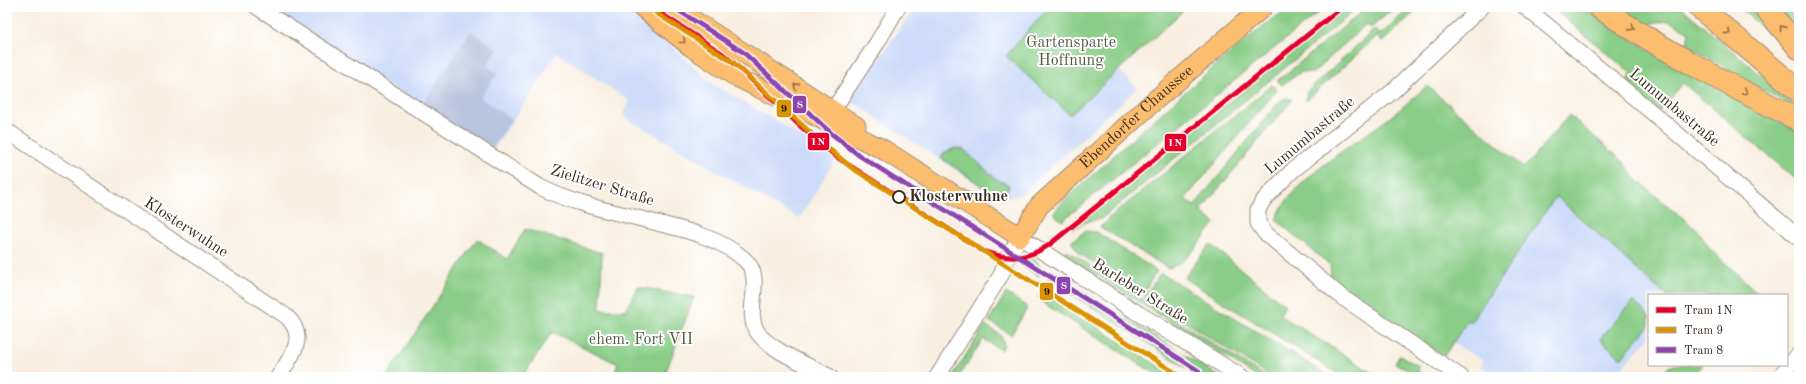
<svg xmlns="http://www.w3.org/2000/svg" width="1806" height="384" font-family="'Old Standard TT',serif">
	<rect width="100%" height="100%" fill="#fff"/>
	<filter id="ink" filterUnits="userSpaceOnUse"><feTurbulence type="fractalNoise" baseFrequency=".025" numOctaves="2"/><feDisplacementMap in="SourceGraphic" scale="8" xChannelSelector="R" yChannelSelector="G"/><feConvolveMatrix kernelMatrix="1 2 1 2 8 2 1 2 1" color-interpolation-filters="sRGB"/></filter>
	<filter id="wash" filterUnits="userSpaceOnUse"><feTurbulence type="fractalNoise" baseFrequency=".012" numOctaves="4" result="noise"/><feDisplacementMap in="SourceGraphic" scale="16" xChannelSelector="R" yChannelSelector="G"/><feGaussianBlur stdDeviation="0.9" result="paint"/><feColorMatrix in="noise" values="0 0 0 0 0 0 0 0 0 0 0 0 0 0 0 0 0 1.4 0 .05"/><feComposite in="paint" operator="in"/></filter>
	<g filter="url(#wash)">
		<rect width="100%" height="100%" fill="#f8efe0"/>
		<g fill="#ccdbf9">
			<polygon points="266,7 620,7 658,34 711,83 837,157 799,219 623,116 630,101 557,53 492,152"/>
			<polygon points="915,7 1049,7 1007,56 1070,115 1119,70 1137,88 1023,193 1009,198 995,196 850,100"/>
			<polygon points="1556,196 1665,295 1649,295 1649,337 1614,377 1503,377 1492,370 1490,372 1481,366 1484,361 1453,343 1468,320 1471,321"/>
		</g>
		<polygon fill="#b8c5de" points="471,31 498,49 487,66 497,74 480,98 512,119 492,149 422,105"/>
		<g fill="#89cd87" stroke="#627c52">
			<polygon points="1049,7 1187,7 1070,115 1006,56"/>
			<path d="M1290 7H1325L1062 221 1053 213 1064 201C1109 160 1154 119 1200 79 1230 54 1258 28 1290 7Z"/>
			<polygon points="1347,7 1359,7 1101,219 1089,221 1072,229"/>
			<polygon points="1368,7 1395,7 1371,28 1366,24 1313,73 1301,72 1282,85 1277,81"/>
			<polygon points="1411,7 1420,7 1382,42 1377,36 1306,101 1306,94 1308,91 1375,29 1380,35"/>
			<polygon points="1551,7 1581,7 1660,57 1799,132 1799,182 1683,83 1659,112 1626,84 1631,73"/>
			<polygon points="1613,7 1681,7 1799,108 1799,110 1743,79 1687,45 1689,32 1669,21 1639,25"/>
			<polygon points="1739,7 1756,7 1775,30 1768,33"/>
			<polygon points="1777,7 1799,7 1799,34"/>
			<path d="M1272 85 1277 90 1185 199 1194 206 1280 101 1286 98 1292 100 1200 211 1215 223C1202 238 1188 264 1168 268L1100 227 1109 220 1108 219Z"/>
			<path d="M1427 86 1524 168 1569 115 1624 162 1637 180 1697 230 1711 250 1760 295H1665L1556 196 1471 322 1468 320 1444 356 1381 315 1331 276 1330 265 1276 220C1289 181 1357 143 1389 118 1402 108 1414 97 1427 86Z"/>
			<polygon points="955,148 963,149 996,179 1009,185 1005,197 988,190 941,158 943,154"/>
			<polygon points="525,229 602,253 600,310 626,310 637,287 694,297 664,377 613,377 618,364 552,332 522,377 386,377 477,239 507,259"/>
			<polygon points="1085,231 1096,232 1157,271 1142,294 1080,254 1071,242"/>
			<polygon points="1210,244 1285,305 1280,315 1379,377 1343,377 1184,278"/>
			<polygon points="1066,250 1266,377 1257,377 1063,254"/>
			<polygon points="1032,258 1037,262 1042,271 1039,276 1024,267 1023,260"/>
			<polygon points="1052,272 1220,377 1201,377 1048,279"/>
			<polygon points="1161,273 1330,377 1272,377 1144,296"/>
			<polygon points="1041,292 1176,377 1160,377 1043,303 1038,296"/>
			<polygon points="1006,293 1026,306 1027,309 1011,335 989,321"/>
			<polygon points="1633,301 1649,316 1649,326 1621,358 1600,339"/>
			<polygon points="985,325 999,334 1002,338 1004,345 1001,350 983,339 959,377 952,377"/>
			<polygon points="1400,355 1418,366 1420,377 1410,377 1412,373 1395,363"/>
			<polygon points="1670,365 1703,365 1693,377 1660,377"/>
		</g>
	</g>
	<g filter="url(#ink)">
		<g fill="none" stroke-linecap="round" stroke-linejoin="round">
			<defs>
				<g id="minor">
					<path d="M257 7 540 187C577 206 621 213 661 224 690 231 721 239 744 259 767 279 742 310 758 333 771 351 810 366 830 377"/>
					<polyline points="1525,7 1660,119 1799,238"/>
					<polyline points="833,110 877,43 898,7"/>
					<path d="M7 131 286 316C309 337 291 357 278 377"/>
					<polyline points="937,377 1001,275 1007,259 1020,237 1133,310 1242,377"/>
					<polyline points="1461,377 1343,298 1264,232 1258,223 1258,210 1262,202 1273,190 1293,170 1392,92 1482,7"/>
					<polyline points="1779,377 1799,354"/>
				</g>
				<g id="major">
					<path id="s1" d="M642 7 690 46 735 76 884 150 1020 237 1039 206 1153 102 1263 7"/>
					<polyline points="673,7 856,126"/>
				</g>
				<g id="highway">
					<path d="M1599 7C1662 50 1731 86 1799 120"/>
					<polyline points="1699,7 1799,91"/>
					<polyline points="1765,7 1799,48"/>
				</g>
			</defs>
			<use href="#minor" stroke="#9a8c7f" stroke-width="17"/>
			<use href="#major" stroke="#9a8c7f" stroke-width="21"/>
			<use href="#highway" stroke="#9a8c7f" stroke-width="24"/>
			<use href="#minor" stroke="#fff" stroke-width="15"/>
			<use href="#major" stroke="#fcbd6e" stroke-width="19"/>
			<use href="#highway" stroke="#fcbd6e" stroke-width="22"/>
			<defs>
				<path id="tram-1" d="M651 7 720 52 736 65 798 124 838 158 983 251C1007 260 1027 260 1049 245L1342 7"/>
				<polyline id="tram-2" points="656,13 734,63 823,144 852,168 1182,377"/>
				<polyline id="tram-3" points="673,7 743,52 832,134 860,156 1199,371"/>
			</defs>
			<use href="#tram-1" stroke="#fff" stroke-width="8"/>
			<use href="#tram-2" stroke="#fff" stroke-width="8"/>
			<use href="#tram-3" stroke="#fff" stroke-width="8"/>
			<use href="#tram-1" stroke="#e4002b" stroke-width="5"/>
			<use href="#tram-2" stroke="#db9304" stroke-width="5"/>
			<use href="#tram-3" stroke="#8e44ad" stroke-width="5"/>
		</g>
		<defs><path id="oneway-chevron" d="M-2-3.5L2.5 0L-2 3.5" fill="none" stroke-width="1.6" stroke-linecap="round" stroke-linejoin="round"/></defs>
		<g stroke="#926c42">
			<use href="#oneway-chevron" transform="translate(1632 28) rotate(32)"/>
			<use href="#oneway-chevron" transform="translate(1782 28) rotate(-129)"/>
			<use href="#oneway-chevron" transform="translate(1728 32) rotate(40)"/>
			<use href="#oneway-chevron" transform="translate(683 41) rotate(39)"/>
			<use href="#oneway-chevron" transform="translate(796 86) rotate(-147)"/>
			<use href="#oneway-chevron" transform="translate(1745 92) rotate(29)"/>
		</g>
	</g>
	<circle fill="#fff" stroke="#3b2a1e" stroke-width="2" cx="899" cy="197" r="6"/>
	<g text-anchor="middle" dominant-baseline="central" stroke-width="4" stroke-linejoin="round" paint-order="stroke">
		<g font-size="16" fill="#525b3e" stroke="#fff">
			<text x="1071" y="43">Gartensparte<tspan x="1071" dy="18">Hoffnung</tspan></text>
			<text x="641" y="340">ehem. Fort VII</text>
		</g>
		<g font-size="16" fill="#3b2a1e" stroke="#fff">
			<text transform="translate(1674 108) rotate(40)">Lumumbastraße</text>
			<text stroke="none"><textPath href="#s1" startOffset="612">Ebendorfer Chaussee</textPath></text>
			<text transform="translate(1310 136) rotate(-40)">Lumumbastraße</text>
			<text transform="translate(602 186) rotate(17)">Zielitzer Straße</text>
			<text transform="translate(186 228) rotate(33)">Klosterwuhne</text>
			<text transform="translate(1140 292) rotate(32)">Barleber Straße</text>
		</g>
		<g font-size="16" font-weight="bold" fill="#3b2a1e" stroke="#fff" text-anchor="start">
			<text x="909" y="197">Klosterwuhne</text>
		</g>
	</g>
	<g stroke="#fff" stroke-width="1.5">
		<rect x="792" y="95" width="15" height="19" rx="4" fill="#8e44ad"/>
		<rect x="776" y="99" width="16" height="19" rx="4" fill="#db9304"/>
		<rect x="807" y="132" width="23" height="19" rx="4" fill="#e4002b"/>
		<rect x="1164" y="133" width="23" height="19" rx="4" fill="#e4002b"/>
		<rect x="1056" y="276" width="15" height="19" rx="4" fill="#8e44ad"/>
		<rect x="1039" y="282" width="15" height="19" rx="4" fill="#db9304"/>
	</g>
	<g font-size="11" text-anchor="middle" font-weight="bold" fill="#fff">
		<text x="800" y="108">8</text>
		<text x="818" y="145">1N</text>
		<text x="1175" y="146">1N</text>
		<text x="1064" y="289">8</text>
	</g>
	<g font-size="11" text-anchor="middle" font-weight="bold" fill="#111">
		<text x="784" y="112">9</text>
		<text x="1047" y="295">9</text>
	</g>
	<rect width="1806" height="384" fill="none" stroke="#fff" stroke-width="24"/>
	<rect x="1648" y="294" width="140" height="72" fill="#ffffff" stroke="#b1aaa5"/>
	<rect x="1656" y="307" width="20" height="6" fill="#e4002b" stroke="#b1aaa5"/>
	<text x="1684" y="314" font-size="12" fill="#3b2a1e">Tram 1N</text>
	<rect x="1656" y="327" width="20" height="6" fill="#db9304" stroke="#b1aaa5"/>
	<text x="1684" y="334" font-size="12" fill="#3b2a1e">Tram 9</text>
	<rect x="1656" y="347" width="20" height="6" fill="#8e44ad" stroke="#b1aaa5"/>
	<text x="1684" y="354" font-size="12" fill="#3b2a1e">Tram 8</text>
</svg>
